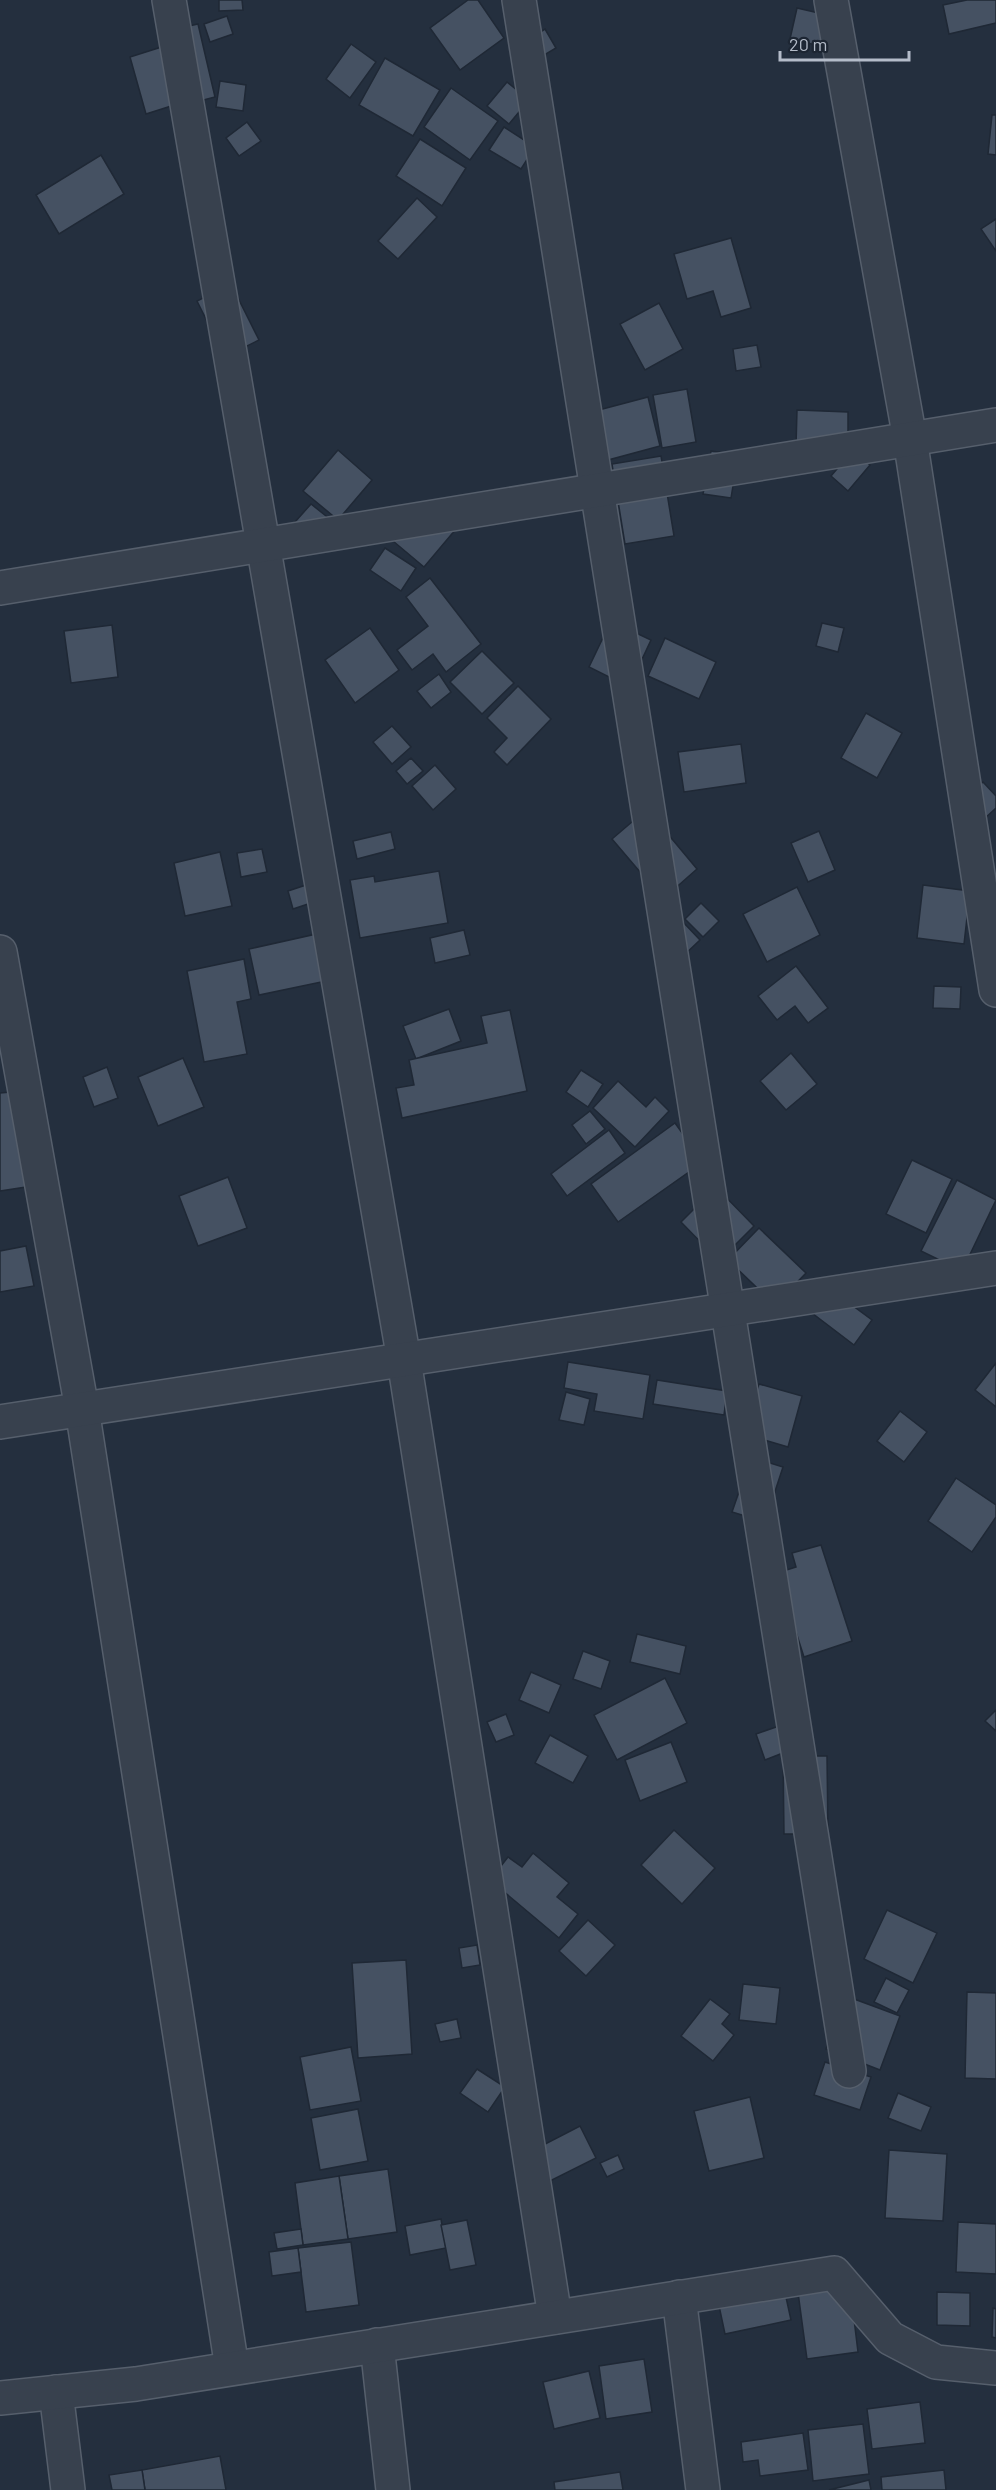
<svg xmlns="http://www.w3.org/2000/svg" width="996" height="2490" font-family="Barlow,sans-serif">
	<rect width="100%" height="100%" fill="#242f3e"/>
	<g fill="#455162" stroke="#1f2835" stroke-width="1.5">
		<polygon points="219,0 242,0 243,10 219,11"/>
		<polygon points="468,0 478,0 504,38 460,70 430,28"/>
		<polygon points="967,0 996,0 996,23 949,34 943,5"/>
		<polygon points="797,8 836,17 829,48 790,39"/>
		<polygon points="227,16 233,34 210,42 204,24"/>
		<polygon points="198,24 215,97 192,103 175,29"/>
		<polygon points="545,29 556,48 536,60 525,42"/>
		<polygon points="171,44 187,101 146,114 130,57"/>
		<polygon points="351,44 376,62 350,98 326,79"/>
		<polygon points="385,58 440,90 413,136 359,105"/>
		<polygon points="220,81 246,85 243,111 216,107"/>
		<polygon points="507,82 529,100 509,124 487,106"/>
		<polygon points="451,88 498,121 470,160 424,127"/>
		<polygon points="992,115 996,115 996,155 988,154"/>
		<polygon points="247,122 261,141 239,156 226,138"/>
		<polygon points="504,127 535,147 521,169 489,150"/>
		<polygon points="420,139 466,168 442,206 396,176"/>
		<polygon points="101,155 124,194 59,234 36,195"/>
		<polygon points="417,198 437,217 398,259 378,241"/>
		<polygon points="996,219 996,251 981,229"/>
		<polygon points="731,238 751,308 721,317 713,291 687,299 674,254"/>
		<polygon points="231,284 259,340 225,357 197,301"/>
		<polygon points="659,303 683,349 645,370 620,324"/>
		<polygon points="757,345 761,367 736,371 733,349"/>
		<polygon points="687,389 696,442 662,448 653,395"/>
		<polygon points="648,397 660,446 608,460 595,411"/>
		<polygon points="797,410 848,412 848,447 796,446"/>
		<polygon points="338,450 372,480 338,520 303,491"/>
		<polygon points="853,450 870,465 848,491 831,476"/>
		<polygon points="711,451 738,455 731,498 703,494"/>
		<polygon points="661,456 674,536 625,544 612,464"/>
		<polygon points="423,502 456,529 424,567 393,541"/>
		<polygon points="311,504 331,520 315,539 295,522"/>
		<polygon points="385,548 416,568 401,591 370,570"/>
		<polygon points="430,578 481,644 446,672 433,654 412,670 397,650 428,626 406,597"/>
		<polygon points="611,621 651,640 629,687 589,667"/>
		<polygon points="822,623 844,628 838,652 816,646"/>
		<polygon points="112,625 118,677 71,683 64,631"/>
		<polygon points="370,628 399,670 355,703 325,660"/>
		<polygon points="665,638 716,662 699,699 648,676"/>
		<polygon points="482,651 514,683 482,714 450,682"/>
		<polygon points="439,674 451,692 431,708 417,691"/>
		<polygon points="518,686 551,719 507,765 494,752 507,738 487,718"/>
		<polygon points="866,713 902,733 877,778 841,758"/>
		<polygon points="392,726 411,747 392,764 373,742"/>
		<polygon points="741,744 746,783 684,792 678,752"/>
		<polygon points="411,758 423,771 407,784 396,771"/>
		<polygon points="435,765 456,789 433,810 412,786"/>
		<polygon points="983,782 996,796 996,808 983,820 963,799"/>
		<polygon points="647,809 697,869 663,899 612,839"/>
		<polygon points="819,831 835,870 808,882 791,843"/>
		<polygon points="391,832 395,849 357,859 353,841"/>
		<polygon points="262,849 267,872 241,877 237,853"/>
		<polygon points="220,852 232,906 185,916 174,863"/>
		<polygon points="439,871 448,923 360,938 350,880 374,876 375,882"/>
		<polygon points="306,885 311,903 293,909 288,891"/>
		<polygon points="923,885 970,891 964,944 917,938"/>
		<polygon points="797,887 820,935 767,962 743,914"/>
		<polygon points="701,903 719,921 703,937 685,919"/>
		<polygon points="682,921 700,940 682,957"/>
		<polygon points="464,930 470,955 435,963 430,938"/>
		<polygon points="321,933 331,980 259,995 249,949"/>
		<polygon points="244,959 251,999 237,1002 247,1054 204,1062 187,971"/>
		<polygon points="796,966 828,1008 808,1023 795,1006 777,1020 758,996"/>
		<polygon points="934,986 961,987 960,1009 933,1008"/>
		<polygon points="449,1009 461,1041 416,1059 403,1026"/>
		<polygon points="510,1010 527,1091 402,1118 396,1088 414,1085 409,1060 487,1043 481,1016"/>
		<polygon points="791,1053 817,1084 786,1110 760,1081"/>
		<polygon points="183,1058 204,1107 158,1126 138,1077"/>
		<polygon points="107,1067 118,1098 94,1107 83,1077"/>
		<polygon points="581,1070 603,1084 588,1107 566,1092"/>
		<polygon points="618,1081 646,1107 655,1097 669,1111 635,1147 593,1108"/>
		<polygon points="11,1092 26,1187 0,1191 0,1093"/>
		<polygon points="590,1111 605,1129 586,1144 572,1125"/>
		<polygon points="675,1123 703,1162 618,1222 591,1184"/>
		<polygon points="609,1130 625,1153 567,1196 551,1174"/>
		<polygon points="912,1160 952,1179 926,1233 886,1214"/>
		<polygon points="228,1177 247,1228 198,1246 179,1196"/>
		<polygon points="957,1180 996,1200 962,1271 921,1251"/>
		<polygon points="716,1187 754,1226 719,1261 681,1222"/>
		<polygon points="759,1228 806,1273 775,1305 728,1260"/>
		<polygon points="26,1246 34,1286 0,1292 0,1251"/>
		<polygon points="830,1289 872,1320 854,1345 812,1313"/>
		<polygon points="568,1362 650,1375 643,1419 594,1411 597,1394 564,1388"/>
		<polygon points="996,1363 996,1407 975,1390"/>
		<polygon points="657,1380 727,1391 724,1415 653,1404"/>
		<polygon points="759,1384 802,1396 788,1447 744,1434"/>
		<polygon points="566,1392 590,1399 584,1425 559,1420"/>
		<polygon points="900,1411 927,1432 904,1462 877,1441"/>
		<polygon points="751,1457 783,1467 765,1522 732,1512"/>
		<polygon points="956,1478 996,1505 996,1517 972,1552 928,1521"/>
		<polygon points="821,1545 852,1641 804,1657 777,1573 796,1567 792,1553"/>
		<polygon points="637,1634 686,1646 680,1674 630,1662"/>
		<polygon points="583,1651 610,1661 601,1689 573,1679"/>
		<polygon points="531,1672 561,1685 549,1713 519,1700"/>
		<polygon points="665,1678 687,1723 617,1760 594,1715"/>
		<polygon points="996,1710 996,1731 985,1721"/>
		<polygon points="506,1714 514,1735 496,1742 487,1722"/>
		<polygon points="779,1726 788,1751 765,1760 756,1734"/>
		<polygon points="550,1735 588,1756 573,1783 535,1763"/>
		<polygon points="671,1742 687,1782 640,1801 625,1760"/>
		<polygon points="783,1756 827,1756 828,1834 784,1834"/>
		<polygon points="674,1830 715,1868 682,1904 641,1865"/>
		<polygon points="533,1853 569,1883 557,1897 578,1914 559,1938 490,1880 508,1857 522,1867"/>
		<polygon points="887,1910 937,1933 913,1983 864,1959"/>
		<polygon points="588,1920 615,1945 586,1976 559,1951"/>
		<polygon points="477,1945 480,1965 462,1968 459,1948"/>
		<polygon points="406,1960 412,2054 358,2058 352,1963"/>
		<polygon points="886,1978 909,1990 897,2013 874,2002"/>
		<polygon points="743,1984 780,1988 776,2024 739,2020"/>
		<polygon points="967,1992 996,1993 996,2079 965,2078"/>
		<polygon points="846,1996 900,2016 880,2070 826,2049"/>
		<polygon points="710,1999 730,2014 722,2024 734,2035 713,2061 681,2036"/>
		<polygon points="457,2019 461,2038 440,2042 435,2024"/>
		<polygon points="351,2047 361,2101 310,2110 300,2057"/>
		<polygon points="825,2062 871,2077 860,2110 814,2095"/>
		<polygon points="477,2069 505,2087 488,2112 460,2093"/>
		<polygon points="898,2093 931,2107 921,2131 888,2118"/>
		<polygon points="750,2097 764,2158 709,2171 694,2111"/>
		<polygon points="358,2109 368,2161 320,2170 311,2118"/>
		<polygon points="580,2126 596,2158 534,2189 518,2158"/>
		<polygon points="889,2150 947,2154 943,2221 885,2218"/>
		<polygon points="618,2155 624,2169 607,2177 600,2163"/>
		<polygon points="388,2169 397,2232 348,2239 339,2176"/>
		<polygon points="339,2176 348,2239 303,2245 295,2183"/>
		<polygon points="441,2219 446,2248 410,2255 405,2226"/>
		<polygon points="467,2220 476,2265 450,2270 441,2225"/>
		<polygon points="958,2222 996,2224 996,2274 956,2272"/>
		<polygon points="301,2229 303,2245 277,2249 274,2233"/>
		<polygon points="351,2242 359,2305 306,2312 298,2248"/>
		<polygon points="298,2248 301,2272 272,2276 269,2252"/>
		<polygon points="849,2278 858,2352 807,2359 797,2285"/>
		<polygon points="784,2288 791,2320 725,2334 718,2301"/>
		<polygon points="937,2292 970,2293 970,2326 937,2325"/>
		<polygon points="993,2308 996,2309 996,2338 992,2337"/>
		<polygon points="644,2359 652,2412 606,2419 599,2366"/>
		<polygon points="589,2371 600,2418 554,2429 543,2382"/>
		<polygon points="920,2402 925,2443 872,2449 867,2409"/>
		<polygon points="863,2424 869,2474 813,2481 808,2430"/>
		<polygon points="803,2433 808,2470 760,2476 758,2460 743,2462 741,2442"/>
		<polygon points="220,2456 226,2490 145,2490 142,2470"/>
		<polygon points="142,2470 145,2490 112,2490 109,2475"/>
		<polygon points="944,2470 946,2490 882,2490 881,2477"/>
		<polygon points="620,2472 623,2490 555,2490 554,2482"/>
		<polygon points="869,2480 871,2490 829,2490"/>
	</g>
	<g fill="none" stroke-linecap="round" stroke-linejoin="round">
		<defs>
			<g id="minor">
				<polyline points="169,0 404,1360 555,2317"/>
				<polyline points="519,0 849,2071"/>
				<polyline points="831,0 910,439 996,990"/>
				<polyline points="0,588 996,425"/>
				<polyline points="0,952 82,1409 232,2368"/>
				<polyline points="0,1422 996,1268"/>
				<polyline points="679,2297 703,2490"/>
				<polyline points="377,2345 393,2490"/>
				<polyline points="56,2392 68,2490"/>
				<polyline points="0,2398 136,2384 834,2273 890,2338 936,2362 996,2368"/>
			</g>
		</defs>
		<use href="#minor" stroke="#565f6c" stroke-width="36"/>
		<use href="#minor" stroke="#38414e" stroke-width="33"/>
	</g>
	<path d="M780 51v9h129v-9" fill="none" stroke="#b4bcc9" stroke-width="3"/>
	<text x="789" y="51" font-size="18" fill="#b4bcc9" stroke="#1d2633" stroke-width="4.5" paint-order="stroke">20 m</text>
</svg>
